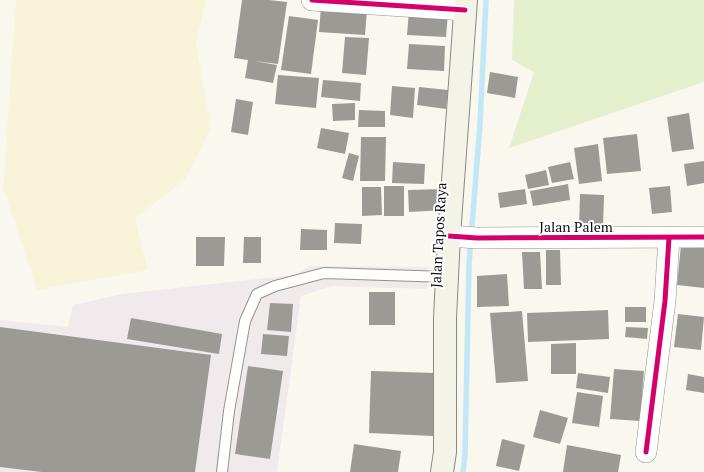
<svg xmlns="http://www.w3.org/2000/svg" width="704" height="472" font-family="'PT Serif',serif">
	<rect width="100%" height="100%" fill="#faf7ef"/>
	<polygon fill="#f1eaed" points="309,266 428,267 426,277 427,289 332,286 301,296 277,472 0,472 0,320 68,327 73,305 122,294 295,275"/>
	<polygon fill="#f8f4da" points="16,0 206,0 196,43 211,128 185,180 135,218 148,270 37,290 3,188"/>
	<polygon fill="#e4f0cd" points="514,0 704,0 704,82 509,148 534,72 512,60"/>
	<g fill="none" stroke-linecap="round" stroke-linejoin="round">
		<polyline stroke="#c3e7f7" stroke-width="5.5" points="463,472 465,454 469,264 480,124 486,0"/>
	</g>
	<g fill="#9c9a95">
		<polygon points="242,0 269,0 287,2 278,64 254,61 277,65 273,83 245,78 248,60 234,58"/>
		<polygon points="321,6 367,9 365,35 319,32"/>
		<polygon points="409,11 448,13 446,37 407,35"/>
		<polygon points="289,16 318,20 311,74 281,70"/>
		<polygon points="345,37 369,38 366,75 342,73"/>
		<polygon points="409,44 445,46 444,71 407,69"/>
		<polygon points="490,72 518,77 515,98 487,93"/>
		<polygon points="278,75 319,78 316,108 275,104"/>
		<polygon points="323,80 361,83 360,101 321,97"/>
		<polygon points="392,86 415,88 413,118 390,115"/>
		<polygon points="419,87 448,90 446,109 417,105"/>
		<polygon points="236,99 253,102 248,135 231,132"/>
		<polygon points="355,103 355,120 333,121 332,104"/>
		<polygon points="359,110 385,111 385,127 358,127"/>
		<polygon points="689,113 694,149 672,152 667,117"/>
		<polygon points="321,128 349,133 345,154 317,148"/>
		<polygon points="637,134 641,171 607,174 603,138"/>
		<polygon points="361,137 386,137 385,181 360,181"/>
		<polygon points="598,144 602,181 579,184 574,148"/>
		<polygon points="349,153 359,156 353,181 342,178"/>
		<polygon points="704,161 704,183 687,186 684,164"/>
		<polygon points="393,162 425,164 424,184 392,183"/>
		<polygon points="570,162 574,179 552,183 548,167"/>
		<polygon points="546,170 549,185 528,189 525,175"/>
		<polygon points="568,184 570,200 533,206 530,191"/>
		<rect x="384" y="186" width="20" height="30"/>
		<polygon points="670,186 672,212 652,214 649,188"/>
		<polygon points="362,187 381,187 382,215 362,216"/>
		<polygon points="444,189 445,210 409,212 408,190"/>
		<polygon points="525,189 527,204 500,208 498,193"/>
		<polygon points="580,194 604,195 603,228 579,227"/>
		<polygon points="335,223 362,224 361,244 334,243"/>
		<polygon points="301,229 327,230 327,250 300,250"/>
		<polygon points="196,237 225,237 224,266 196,266"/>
		<polygon points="244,237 261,237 261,263 243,263"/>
		<polygon points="681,245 704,247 704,288 677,285"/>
		<polygon points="546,250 560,250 561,285 546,285"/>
		<polygon points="522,252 540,252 542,289 524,289"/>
		<polygon points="507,274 509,306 477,307 477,276"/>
		<rect x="369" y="292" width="26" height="33"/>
		<polygon points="270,303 293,304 291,332 267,330"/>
		<rect x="625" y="307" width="21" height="15"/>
		<polygon points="608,310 609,339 528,342 527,313"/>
		<polygon points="522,311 528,381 496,383 490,313"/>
		<polygon points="678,314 704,317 701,350 674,347"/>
		<polygon points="131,318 222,334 219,354 127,339"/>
		<polygon points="0,327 211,355 195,472 42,472 0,467"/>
		<polygon points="626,327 648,328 647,339 625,337"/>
		<polygon points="263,334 289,336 287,356 261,354"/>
		<polygon points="576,343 576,374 551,374 551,344"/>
		<polygon points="248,366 283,371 270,459 235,454"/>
		<polygon points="614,369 644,371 640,421 610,419"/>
		<polygon points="371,371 436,373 433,436 369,433"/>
		<polygon points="578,373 610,377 608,393 576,388"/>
		<polygon points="688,374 704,377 704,393 686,390"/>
		<polygon points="577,392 603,396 599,427 572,423"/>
		<polygon points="540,410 568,418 560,444 533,437"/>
		<polygon points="502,439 525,445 519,471 496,466"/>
		<polygon points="354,444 401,451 398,472 350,472"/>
		<polygon points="567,445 621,455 618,472 563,472"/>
	</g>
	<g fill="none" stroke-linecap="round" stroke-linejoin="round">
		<defs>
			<polyline id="lane" points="222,472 229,411 245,321 257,294 275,286 324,273 447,277"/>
			<g id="street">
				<polyline points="312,0 465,10"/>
				<polyline points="449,236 477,238 704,237"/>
				<polyline points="646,452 665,301 669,238"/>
			</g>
			<polyline id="secondary" points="442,472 445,452 445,318 449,236 466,0"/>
		</defs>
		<use href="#lane" stroke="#93928e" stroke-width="12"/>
		<use href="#street" stroke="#93928e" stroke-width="22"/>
		<use href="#secondary" stroke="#8a8885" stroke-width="24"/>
		<use href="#lane" stroke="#fefefd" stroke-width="10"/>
		<use href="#street" stroke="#fefefd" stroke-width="21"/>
		<use href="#secondary" stroke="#f4f3e8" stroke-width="22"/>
		<defs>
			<g id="cycleway">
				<polyline points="312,0 465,10"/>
				<polyline points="449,236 477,238 704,237"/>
				<polyline points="646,452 665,301 669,238"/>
			</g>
		</defs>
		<use href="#cycleway" stroke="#fff" stroke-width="8"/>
		<use href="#cycleway" stroke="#d6006c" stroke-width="5"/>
	</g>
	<g text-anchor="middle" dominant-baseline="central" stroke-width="4" stroke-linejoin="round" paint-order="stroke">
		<g font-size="14" fill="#0c0c0c" stroke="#fff">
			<text x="576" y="226">Jalan Palem</text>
			<text transform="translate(438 235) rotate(-87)">Jalan Tapos Raya</text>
		</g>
	</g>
</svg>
